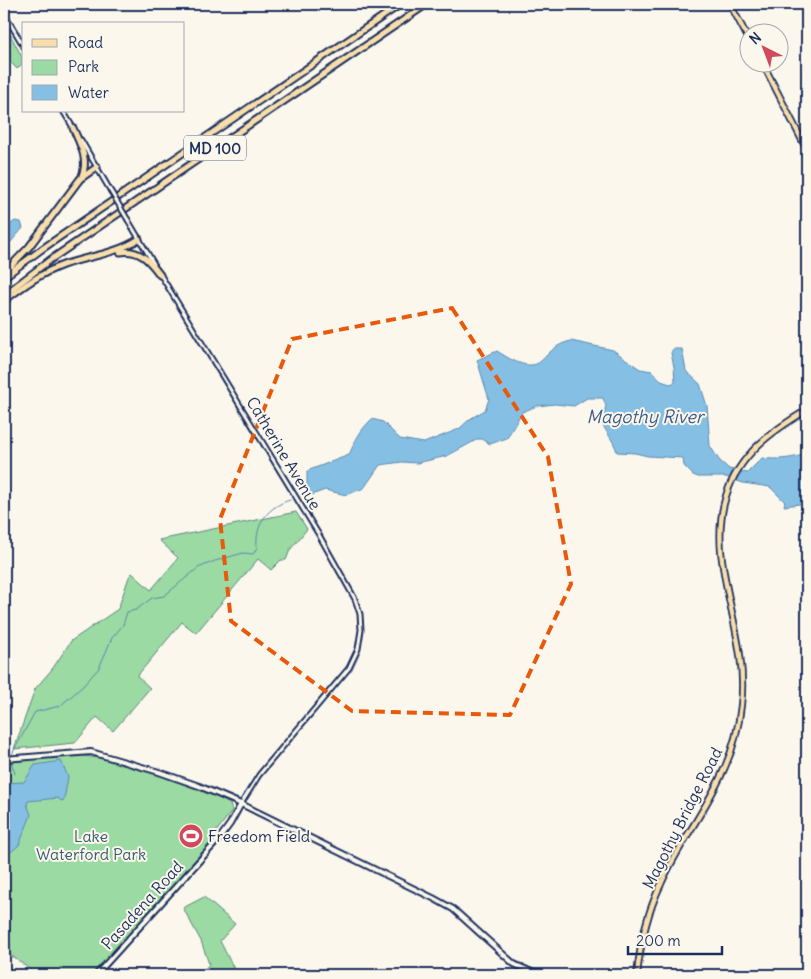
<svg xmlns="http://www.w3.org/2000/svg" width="811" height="979" font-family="Delius,sans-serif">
	<rect width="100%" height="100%" fill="#fbf7ec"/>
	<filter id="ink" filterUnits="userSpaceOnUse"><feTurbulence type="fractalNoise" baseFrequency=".02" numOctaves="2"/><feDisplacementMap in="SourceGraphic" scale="10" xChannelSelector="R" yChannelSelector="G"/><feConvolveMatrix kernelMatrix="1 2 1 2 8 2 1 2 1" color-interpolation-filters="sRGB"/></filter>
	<g filter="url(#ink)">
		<g fill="#9bdaa2" stroke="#5b8480">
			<polygon points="4,23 22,57 22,64 17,69 4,55"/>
			<polygon points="296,512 307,529 290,550 286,560 281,560 271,570 258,559 196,633 182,622 137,676 150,688 113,731 97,717 75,743 14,749 35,689 53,668 71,641 118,609 129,577 132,573 151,590 178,558 159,540"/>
			<path d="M68 755C119 756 173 781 221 798L222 800 230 804 232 811 209 841 211 842 93 975H37L4 950V763Z"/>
			<polygon points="204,897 235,924 220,941 237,975 200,975 209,964 201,941 183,908"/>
		</g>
		<g fill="#85c0e4" stroke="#5b86ae">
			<polygon points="15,221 21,222 23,228 4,250 4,229"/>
			<path d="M571 341 613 350 640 369 652 371 661 381 670 384 675 382 674 367 671 353 673 349H682L686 371 700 384 707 406 710 446 719 460 729 469 747 473 762 458C777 460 788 459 803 455L804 444 807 441V503L784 506 785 502 770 487 743 483 726 477H698L693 475 684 466 683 458 648 456 635 453 617 452C614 441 606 432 601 422L606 406 603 398H587L574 406 555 404 537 406 522 412 507 438 490 444 482 439H478L447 456 417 463 402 462 380 465 364 488 346 495 325 490 309 496 307 488V471L349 455C355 441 360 430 372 419L383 422 400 439 424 443 459 429 470 419 485 410 489 399 477 360 497 351C508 358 529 372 541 361 551 351 557 344 571 341Z"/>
			<polygon points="61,761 68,777 64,800 61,801 58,798 28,801 27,804 31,815 19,845 4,858 4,786 6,783 24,782 35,765"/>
		</g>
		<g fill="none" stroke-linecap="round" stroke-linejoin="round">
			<g stroke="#5b86ae" stroke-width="1">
				<polyline points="300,496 307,488"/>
				<path d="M11 756 35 712 60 706 83 686 99 668 112 638 123 625 127 612 136 610 152 598 164 596 198 568 215 561 243 553 253 554 257 548C255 524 267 507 290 500"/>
				<polyline points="11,761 15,774"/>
			</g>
			<defs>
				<g id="tertiary">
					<polyline points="4,13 24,47"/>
					<polyline points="63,111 74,129"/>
					<polyline points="81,140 110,190"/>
					<polyline points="128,220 154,264"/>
					<polyline points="160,274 319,535 355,599 360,614 361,630 358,649 349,668 259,775 241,804"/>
				</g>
				<g id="secondary">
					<polyline points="4,759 91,752 159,772 199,786 241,804 433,898 453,909 514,964 538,975"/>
					<polyline points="96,975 219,839 230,824 241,804"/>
				</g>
				<g id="primary">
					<polyline points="730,4 748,38"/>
					<polyline points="762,62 807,150"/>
					<path d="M637 975C640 945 648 911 661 884 679 843 708 808 725 767 733 749 739 725 741 705 750 633 705 564 726 496 739 454 772 431 807 410"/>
				</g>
				<g id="motorway">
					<path d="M73 128C80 144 89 159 82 176"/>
					<path d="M120 252C140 249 149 260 160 275"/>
					<polyline points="4,273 29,247 80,179 97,167"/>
					<polyline points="4,277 42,249 401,4"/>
					<polyline points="4,295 50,260 427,4"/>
					<path d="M4 301C22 287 41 273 63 265 89 256 116 254 139 239"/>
				</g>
			</defs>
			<use href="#tertiary" stroke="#1b2f5e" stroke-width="7"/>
			<use href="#secondary" stroke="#1b2f5e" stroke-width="8"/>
			<use href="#primary" stroke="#1b2f5e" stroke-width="8"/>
			<use href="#motorway" stroke="#1b2f5e" stroke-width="9"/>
			<use href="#tertiary" stroke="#fbf7ec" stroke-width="3"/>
			<use href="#secondary" stroke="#fbf7ec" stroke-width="4"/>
			<use href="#primary" stroke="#f8deab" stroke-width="4.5"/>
			<use href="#motorway" stroke="#f8deab" stroke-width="5"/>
			<defs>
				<polyline id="tertiary-bridge" points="110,190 128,220"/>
			</defs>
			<use href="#tertiary-bridge" stroke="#1b2f5e" stroke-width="7" stroke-linecap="butt"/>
			<use href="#tertiary-bridge" stroke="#fbf7ec" stroke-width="3"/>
		</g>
	</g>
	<path fill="none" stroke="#e8590c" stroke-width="4" stroke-dasharray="10 6" stroke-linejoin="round" d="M452 308 548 457 571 584 510 715 352 711 231 621 220 519 292 339Z"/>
	<defs>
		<symbol id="stadium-disc" viewBox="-11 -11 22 22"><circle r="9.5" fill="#d1495b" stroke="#fbf7ec"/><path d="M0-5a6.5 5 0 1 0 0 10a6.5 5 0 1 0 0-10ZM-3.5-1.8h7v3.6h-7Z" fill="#fff"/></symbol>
	</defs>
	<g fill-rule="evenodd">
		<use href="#stadium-disc" x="177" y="822" width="28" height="28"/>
	</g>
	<g text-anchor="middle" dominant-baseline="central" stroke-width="4" stroke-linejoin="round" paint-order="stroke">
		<rect fill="#fbf7ec" stroke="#5e6b89" stroke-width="1" x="184" y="135.5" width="62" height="25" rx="4"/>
		<g font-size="15" font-weight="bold" fill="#1b2f5e">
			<text x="215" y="148">MD 100</text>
		</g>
		<g font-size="16" fill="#1b2f5e" stroke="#fbf7ec">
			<text transform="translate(284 453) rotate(59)">Catherine Avenue</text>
			<text transform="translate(682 818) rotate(-63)">Magothy Bridge Road</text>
			<text transform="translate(142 905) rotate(-48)">Pasadena Road</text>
		</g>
		<g font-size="16" fill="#3b5a6f" stroke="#fbf7ec">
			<text x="91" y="836">Lake<tspan x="91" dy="18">Waterford Park</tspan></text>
		</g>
		<g font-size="16" fill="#1b2f5e" stroke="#fbf7ec" text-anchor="start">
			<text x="208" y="836">Freedom Field</text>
		</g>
		<g font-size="18" font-style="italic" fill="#3b5a86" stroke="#fbf7ec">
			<text x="645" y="416">Magothy River</text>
		</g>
	</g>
	<rect width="811" height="979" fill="none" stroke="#fbf7ec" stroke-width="20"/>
	<rect x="10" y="10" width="791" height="959" fill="none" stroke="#1b2f5e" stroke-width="2" filter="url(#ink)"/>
	<rect x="22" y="22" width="162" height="90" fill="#fbf7ec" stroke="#a1a7b3"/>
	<rect x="32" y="39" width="25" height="8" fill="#f8deab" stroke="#a1a7b3"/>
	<text x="68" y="48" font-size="15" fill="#1b2f5e">Road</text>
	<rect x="32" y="60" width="25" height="15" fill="#9bdaa2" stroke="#a1a7b3"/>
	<text x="68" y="72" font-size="15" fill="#1b2f5e">Park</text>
	<rect x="32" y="85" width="25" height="15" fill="#85c0e4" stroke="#a1a7b3"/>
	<text x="68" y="98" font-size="15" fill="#1b2f5e">Water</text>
	<g transform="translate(764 48) rotate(318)"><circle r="24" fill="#fbf7ec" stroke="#a1a7b3"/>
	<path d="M0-4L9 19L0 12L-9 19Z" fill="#d1495b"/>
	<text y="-8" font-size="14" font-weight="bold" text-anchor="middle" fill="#1b2f5e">N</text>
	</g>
	<path d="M628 946v8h94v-8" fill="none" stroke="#1b2f5e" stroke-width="2.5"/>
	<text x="636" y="946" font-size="15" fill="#1b2f5e" stroke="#fbf7ec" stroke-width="4" paint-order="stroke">200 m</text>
</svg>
